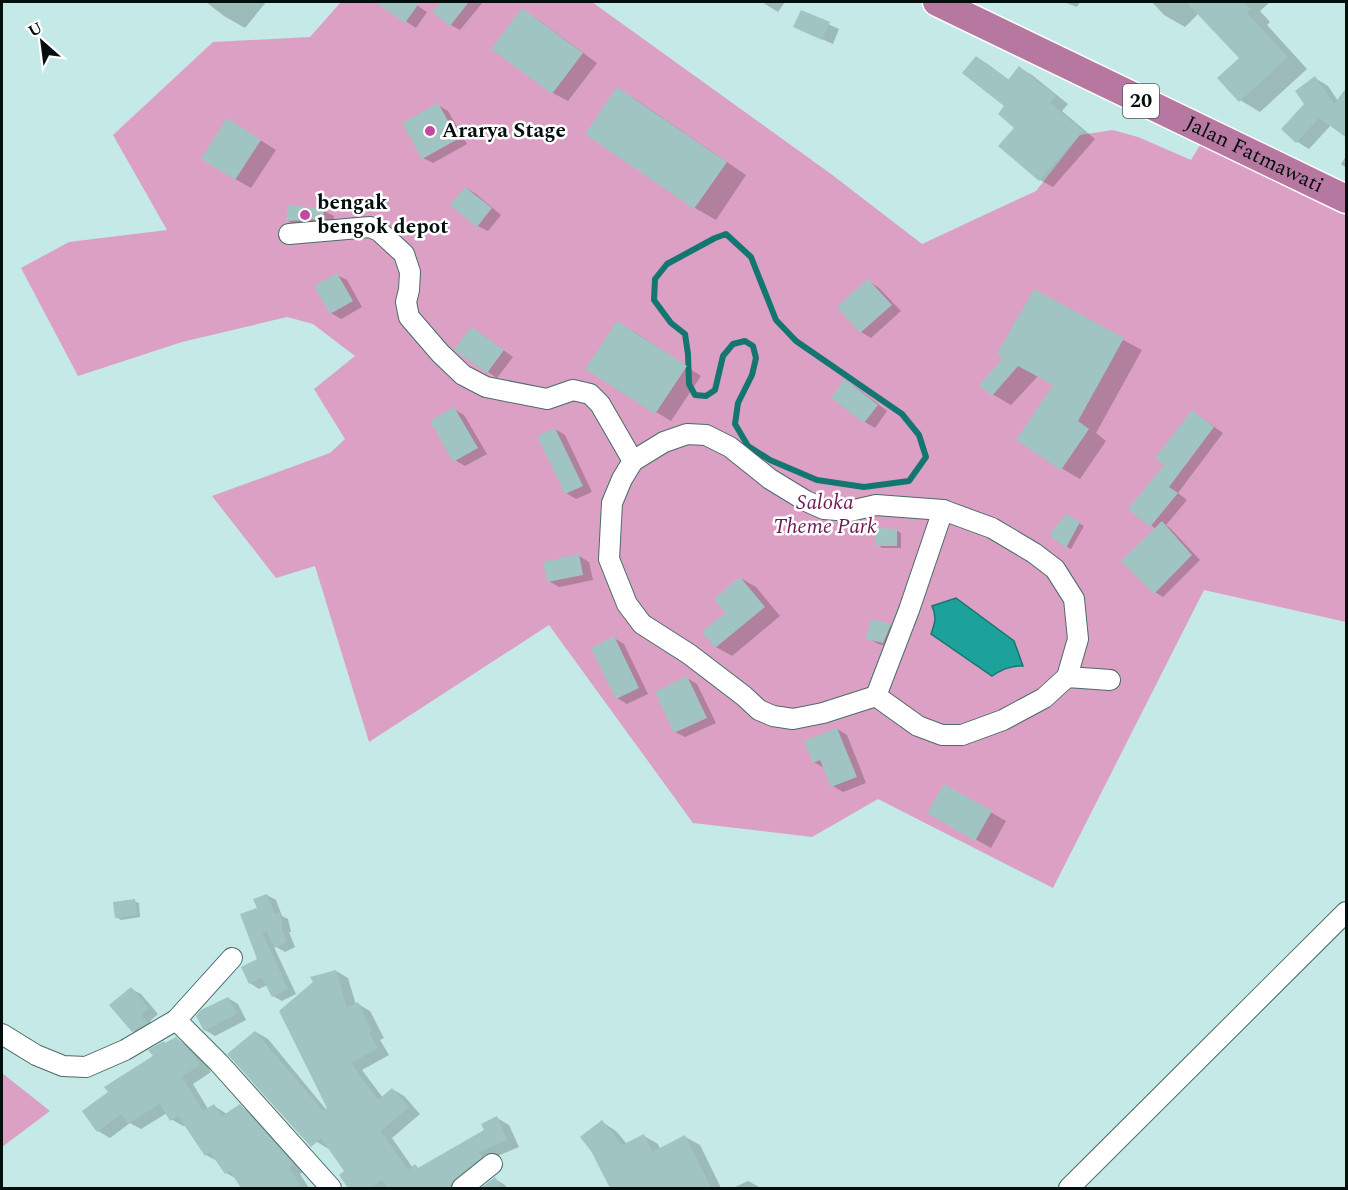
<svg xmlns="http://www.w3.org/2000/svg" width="1348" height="1190" font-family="Spectral,serif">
	<rect width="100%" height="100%" fill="#c4e9e6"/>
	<g fill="#dca0c5">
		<polygon points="341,2 592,2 831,174 922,244 1036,191 1080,135 1113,130 1138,137 1191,160 1203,140 1346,210 1346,622 1204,590 1053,888 878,799 812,837 693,823 549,625 369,742 315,566 276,578 212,496 330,453 345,439 314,389 355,356 313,324 287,317 182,342 78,376 21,268 69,242 167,230 113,135 213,42 310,37"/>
		<polygon points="2,1073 50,1111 2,1147"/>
	</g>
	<path fill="#1ca29b" stroke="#147670" stroke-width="1.5" d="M956 598 1014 641 1023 666C1011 665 1002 669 992 676L931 634C935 623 937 617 932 606Z"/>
	<g fill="#0003">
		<polygon points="206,2 266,2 245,28 224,16"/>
		<polygon points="394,2 412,2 427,12 416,28 388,9"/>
		<polygon points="443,2 483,2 460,30 451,25 434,12"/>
		<polygon points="762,2 785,2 778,12"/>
		<polygon points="1064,2 1080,2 1077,7"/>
		<polygon points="1152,2 1270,2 1260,11 1270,22 1267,25 1307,69 1260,112 1240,100 1241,59 1199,13 1185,27 1164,15"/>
		<polygon points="522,10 537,19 597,63 568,101 553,93"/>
		<polygon points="801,12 839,29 833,44 795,27"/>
		<polygon points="976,57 989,65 1009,80 1020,68 1032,75 1068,104 1062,111 1095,139 1053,187 1040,180 1000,146 1016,127 1006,105"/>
		<polygon points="1315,78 1328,86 1338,101 1331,125 1309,149 1296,141 1306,104"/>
		<polygon points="618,89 638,101 746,175 716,220 695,208 587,133"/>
		<polygon points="438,105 448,111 467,144 433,163 423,158"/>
		<polygon points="243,129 276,150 251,188 235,179"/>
		<polygon points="1346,156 1346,168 1341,164"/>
		<polygon points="466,188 476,194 501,215 488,231 478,226 453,205"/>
		<polygon points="324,211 334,216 333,224 298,226 288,221"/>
		<polygon points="337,275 347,280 362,307 341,319 331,313"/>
		<polygon points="868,281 878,287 901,311 871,338 861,332 839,307"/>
		<polygon points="633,331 701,376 671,421 656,412"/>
		<polygon points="481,334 513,357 497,378 488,372"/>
		<polygon points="1123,340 1142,350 1096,433 1106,441 1080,479 1061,468 1055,385 1038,376 1011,405 992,394 1005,357"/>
		<polygon points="846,381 856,387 887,411 875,428 865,422"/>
		<polygon points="454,409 464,415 487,454 465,466 455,460"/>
		<polygon points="1202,418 1223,433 1178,493 1187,500 1166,525 1170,528 1200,560 1163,597 1155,592 1156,529 1130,509"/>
		<polygon points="555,429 565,435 592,492 576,499 566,493"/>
		<polygon points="1066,516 1084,526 1071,549 1067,547"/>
		<polygon points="896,530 901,533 901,548 882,548 878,545"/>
		<polygon points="579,556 589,562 593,580 559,587 549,581"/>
		<polygon points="740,578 756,587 780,616 732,656 716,647"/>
		<polygon points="890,625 900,631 894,648 878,644 868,638"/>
		<polygon points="614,638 624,644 648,694 627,704 617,698"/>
		<polygon points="687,678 697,684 716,723 685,737 675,732"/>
		<polygon points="837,729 847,735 866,783 843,792 833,786 824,768 814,762"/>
		<polygon points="945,786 1006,821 991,848 929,813"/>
		<polygon points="267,895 276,900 282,916 288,919 291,932 289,932 295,947 285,952 273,945 296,994 282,1001 273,996 267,985 259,989 250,983 243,968 259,960 259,908"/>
		<polygon points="134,901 139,903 140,917 121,920 116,917"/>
		<polygon points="336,971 348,978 356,1005 358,1004 370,1011 384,1038 380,1040 389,1055 362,1070 383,1098 392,1089 404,1096 420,1114 392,1138 413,1168 415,1166 420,1169 486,1131 497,1118 509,1125 519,1147 490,1159 464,1188 360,1188 351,1174 330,1148 329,1149 317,1142 299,1117 256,1032 268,1039 329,1113"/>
		<polygon points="131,989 141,994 158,1014 150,1021 156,1029 143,1037 133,1031"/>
		<polygon points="228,998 238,1004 246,1020 215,1036 205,1030"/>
		<polygon points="176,1039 188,1046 206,1064 211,1072 193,1084 208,1109 214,1106 227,1114 240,1106 252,1113 304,1171 300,1174 309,1188 243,1188 237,1179 226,1173 219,1162 206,1155 186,1125 183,1126 171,1119 167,1113 141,1129 130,1123 110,1138 98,1131 155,1056 166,1045"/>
		<polygon points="602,1122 616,1131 627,1144 644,1136 658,1144 660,1149 685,1137 700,1145 721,1188 611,1188 592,1150"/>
		<polygon points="495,1179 505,1185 507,1188 483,1188"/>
		<polygon points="748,1181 761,1188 733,1188"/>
	</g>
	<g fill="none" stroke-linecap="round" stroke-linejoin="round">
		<polygon stroke="#147670" stroke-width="6" points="726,234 751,257 776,320 796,341 902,414 919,435 926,457 909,481 864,487 817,480 770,460 748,446 735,424 738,403 752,375 756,358 753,346 745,341 733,344 723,356 715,390 706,396 695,395 689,384 688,354 685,334 671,323 654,300 655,279 667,264 715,238"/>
	</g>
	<g fill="#a0c4c1">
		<polygon points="375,2 420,2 405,23"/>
		<polygon points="441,2 469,2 450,26 432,12"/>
		<polygon points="1186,2 1243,2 1251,9 1247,13 1288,57 1239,102 1217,78 1239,58"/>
		<polygon points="522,8 583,53 552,94 491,49"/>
		<polygon points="801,10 830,22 822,40 793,27"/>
		<polygon points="976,56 1008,80 1019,66 1056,96 1050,103 1083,131 1039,181 998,146 1014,128 998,114 1004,106 962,73"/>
		<polygon points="1315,76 1334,104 1347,87 1347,138 1319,118 1296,143 1281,129 1304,104 1295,91"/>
		<polygon points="617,87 727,162 694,209 585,134"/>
		<polygon points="438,103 458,139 422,159 402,123"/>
		<polygon points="227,118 261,140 235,180 201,159"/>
		<polygon points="465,187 492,208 477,227 450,205"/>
		<polygon points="288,205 324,209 323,219 286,221"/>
		<polygon points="337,273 353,301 330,314 314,286"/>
		<polygon points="868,279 892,305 860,333 837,307"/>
		<polygon points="1034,289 1124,338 1078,421 1089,429 1061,470 1016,440 1053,385 1018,366 992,396 979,385 1003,358 997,354"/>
		<polygon points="617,321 687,366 655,414 585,369"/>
		<polygon points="471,327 504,350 487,373 454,350"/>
		<polygon points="845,379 878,405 864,423 831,398"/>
		<polygon points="454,407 478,448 453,462 430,421"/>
		<polygon points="1192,410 1214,427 1169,487 1178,493 1150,527 1128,509 1164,465 1155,458"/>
		<polygon points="555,428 583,486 565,494 537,436"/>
		<polygon points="1066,514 1080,522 1066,548 1049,535"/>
		<polygon points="1162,521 1192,555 1154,594 1121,561"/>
		<polygon points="876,528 897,529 897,546 876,546"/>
		<polygon points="579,554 583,575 547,582 543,562"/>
		<polygon points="740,577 765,607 715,648 702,632 725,613 714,599"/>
		<polygon points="871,619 891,624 883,643 866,639"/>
		<polygon points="614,636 639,688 616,699 591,648"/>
		<polygon points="687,676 707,718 674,733 655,692"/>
		<polygon points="837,728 857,777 831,787 820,760 813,763 804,741"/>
		<polygon points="944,784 992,811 975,841 927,813"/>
		<polygon points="267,894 275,914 280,913 283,927 281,927 287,942 274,948 267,931 262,932 288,989 272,997 262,978 249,984 241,967 257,959 240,914 257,908 253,899"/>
		<polygon points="135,899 137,915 115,918 113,902"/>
		<polygon points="336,970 347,1008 358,1002 372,1031 369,1033 378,1048 351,1063 378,1100 392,1088 409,1107 381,1131 408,1170 415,1164 418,1168 484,1130 481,1124 497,1116 507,1140 479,1152 482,1157 454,1179 451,1183 450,1188 388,1188 382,1180 370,1188 348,1188 339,1175 344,1171 321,1138 311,1147 227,1054 255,1031 323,1111 327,1108 279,1011 313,982 310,977"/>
		<polygon points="131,987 149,1008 141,1015 148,1023 132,1032 109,1005"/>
		<polygon points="228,997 237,1014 204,1031 196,1016 201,1010"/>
		<polygon points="176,1037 194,1055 200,1065 182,1077 203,1111 214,1104 222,1116 240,1104 293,1163 289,1167 302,1188 241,1188 230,1171 225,1174 210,1152 205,1156 178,1116 170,1121 160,1104 128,1124 122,1114 97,1132 82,1111 108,1092 104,1087 153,1056 148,1050 164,1041 165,1043"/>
		<polygon points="602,1120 622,1145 644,1134 652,1152 685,1135 711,1188 610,1188 591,1151 580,1137"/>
		<polygon points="495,1177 502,1188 481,1188"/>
	</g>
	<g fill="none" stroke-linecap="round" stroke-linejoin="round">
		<defs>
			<g id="minor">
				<polyline points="289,234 370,227 379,231 404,254 410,272 409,290 406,302 409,317 440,353 463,375 486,387 547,399 573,390 590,394 600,404 633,461"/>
				<polyline points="943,510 909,610 876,696 918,726 942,735 962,735 1003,720 1044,698 1067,677 1110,680"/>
				<polyline points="876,696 823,713 793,719 773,716 759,710 744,696 689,654 642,624 627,604 609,559 612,503 622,479 633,461 664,442 687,434 706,435 730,447 770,479 806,501 824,509 850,511 876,505 943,510 992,528 1034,553 1055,569 1074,599 1078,639 1067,677"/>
				<polyline points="176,1020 232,958"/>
				<polyline points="2,1034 36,1055 63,1066 86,1067 125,1050 176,1020 219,1063 331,1188"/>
				<polyline points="462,1188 492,1164"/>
				<polyline points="1069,1188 1346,912"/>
			</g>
			<g id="highway">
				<path id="s1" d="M937 2 1346 199"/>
			</g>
		</defs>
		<use href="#minor" stroke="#4a6b69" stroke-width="22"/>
		<use href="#highway" stroke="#fff" stroke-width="31"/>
		<use href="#minor" stroke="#fff" stroke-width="20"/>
		<use href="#highway" stroke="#b678a0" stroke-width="28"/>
	</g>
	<g fill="#c2499e" stroke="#fff" stroke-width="2">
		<circle cx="430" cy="131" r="6"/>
		<circle cx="305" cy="215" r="6"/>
	</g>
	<g text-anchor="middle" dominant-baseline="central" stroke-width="5" stroke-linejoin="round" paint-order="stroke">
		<rect fill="#fff" stroke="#4f5656" stroke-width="1.5" x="1123" y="84" width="36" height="34" rx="4.5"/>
		<g font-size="20" font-weight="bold" fill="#030e0d">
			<text x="1141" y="101">20</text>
		</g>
		<g font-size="21" font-weight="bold" fill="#030e0d" stroke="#fff" text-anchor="start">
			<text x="442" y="131">Ararya Stage</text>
			<text x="317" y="203">bengak<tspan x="317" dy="24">bengok depot</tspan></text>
		</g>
		<g font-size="21" fill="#030e0d" stroke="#fff">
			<text stroke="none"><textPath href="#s1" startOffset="352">Jalan Fatmawati</textPath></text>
		</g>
		<g font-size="21" font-style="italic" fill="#6e1856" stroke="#fff">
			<text x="825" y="503">Saloka<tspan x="825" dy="24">Theme Park</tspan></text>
		</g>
	</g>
	<rect width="1348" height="1190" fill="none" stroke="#030e0d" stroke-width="6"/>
	<g transform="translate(42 42) rotate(332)" stroke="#ffffff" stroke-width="4.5" paint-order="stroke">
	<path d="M0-4.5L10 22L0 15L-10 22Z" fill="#030e0d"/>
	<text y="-9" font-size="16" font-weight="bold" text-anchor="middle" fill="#030e0d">U</text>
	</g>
</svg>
